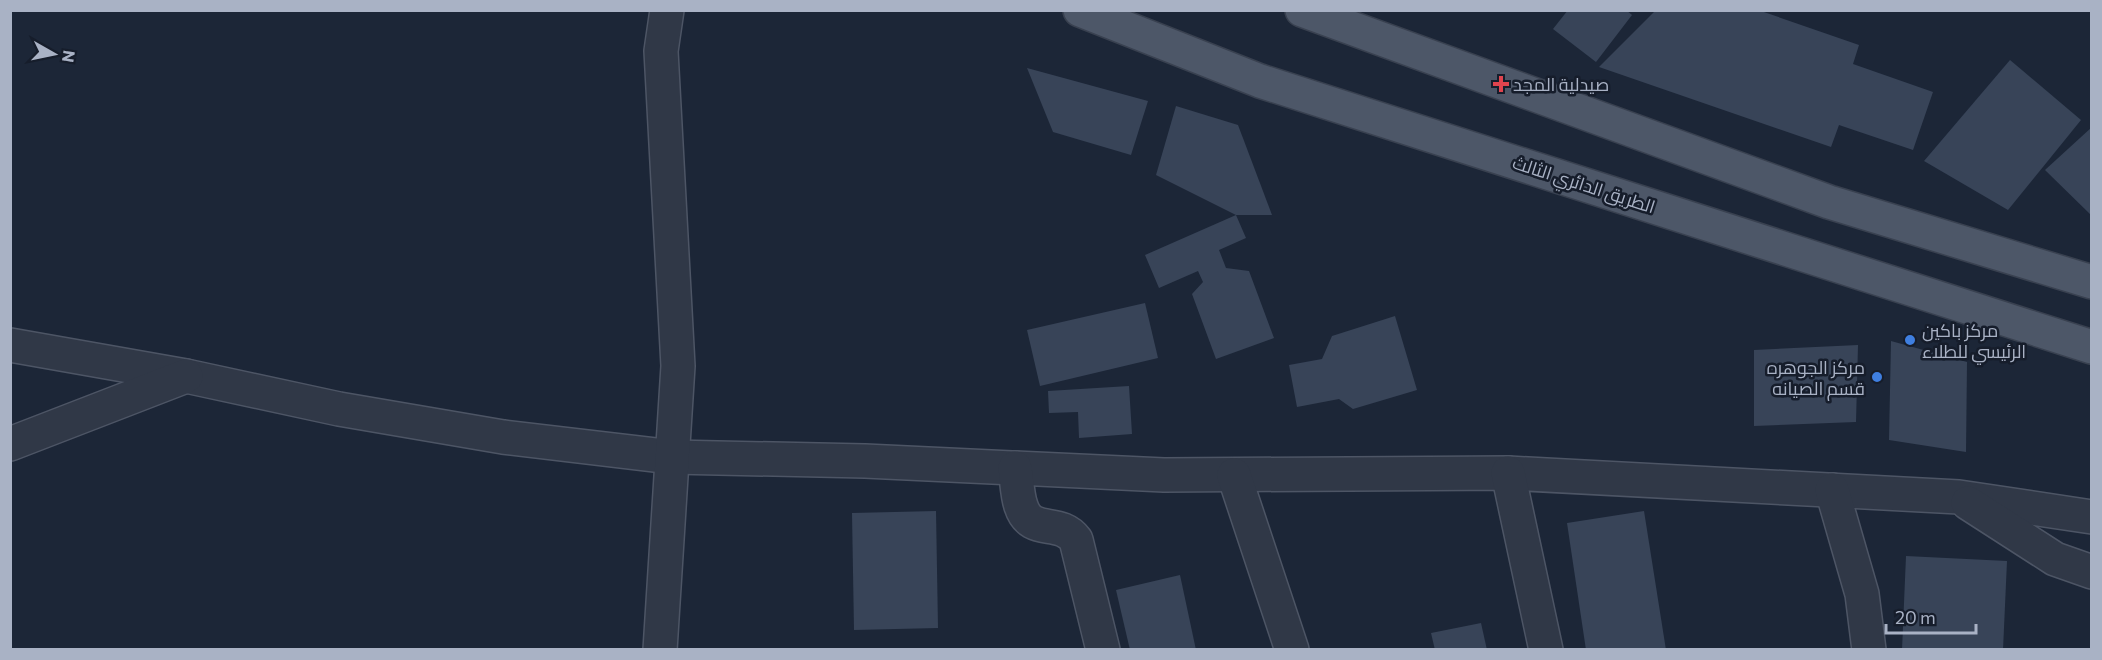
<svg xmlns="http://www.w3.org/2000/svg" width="2102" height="660" font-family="Commissioner,Cairo,sans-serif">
	<rect width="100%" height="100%" fill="#1c2637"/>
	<g fill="#384458">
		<polygon points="1568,10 1626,10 1632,15 1596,62 1553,29"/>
		<polygon points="1656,10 1758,10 1859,45 1853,64 1933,92 1913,150 1839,125 1831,147 1599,67"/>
		<polygon points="2010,60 2081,120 2008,210 1924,161"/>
		<polygon points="1027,68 1148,101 1131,155 1053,132"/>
		<polygon points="1176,106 1238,125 1272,215 1236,215 1156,175"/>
		<polygon points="2092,127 2092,216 2045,170"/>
		<polygon points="1236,215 1246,238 1219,250 1226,268 1249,271 1274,338 1216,359 1192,294 1203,282 1198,271 1159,288 1145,255"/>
		<polygon points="1145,303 1158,358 1040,386 1027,330"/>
		<polygon points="1395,316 1417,390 1353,409 1339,399 1297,407 1289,365 1322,359 1332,336"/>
		<polygon points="1891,341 1967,362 1966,452 1889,440"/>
		<polygon points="1858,345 1856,422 1754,426 1754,350"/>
		<polygon points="1129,386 1132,434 1079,438 1078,412 1049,413 1048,391"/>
		<polygon points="936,511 938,628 854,630 852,513"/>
		<polygon points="1644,511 1666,650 1586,650 1567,523"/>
		<polygon points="1906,556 2007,561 2003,650 1902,650"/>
		<polygon points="1180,575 1196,650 1130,650 1116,590"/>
		<polygon points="1481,623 1487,650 1435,650 1431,633"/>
	</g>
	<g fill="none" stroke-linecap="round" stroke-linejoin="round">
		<defs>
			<g id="minor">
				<polyline points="10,345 186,376 339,409 503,437 672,457 865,461 1164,475 1508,473 1959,497 2092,517"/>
				<polyline points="10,444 186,376"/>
				<path d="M1015 468C1017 480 1017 495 1021 506 1031 537 1059 517 1076 540L1103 650"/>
				<polyline points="1508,473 1546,650"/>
				<polyline points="1234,475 1292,650"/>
				<polyline points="1832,490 1862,594 1869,650"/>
				<polyline points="1968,503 2055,559 2092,572"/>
				<polyline points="660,650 678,366 661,51 667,10"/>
			</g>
			<g id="major">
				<polyline points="1080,10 1260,81 2092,347"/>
				<polyline points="1302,10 1829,202 2092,282"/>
			</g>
		</defs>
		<use href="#minor" stroke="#4d5565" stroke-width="36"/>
		<use href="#major" stroke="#394150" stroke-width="36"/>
		<use href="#minor" stroke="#303847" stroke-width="33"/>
		<use href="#major" stroke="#4d5768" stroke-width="33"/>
	</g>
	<path fill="#e0444e" stroke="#161d2b" stroke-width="2" d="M1498 75h6v6h6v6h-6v6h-6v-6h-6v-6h6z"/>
	<g fill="#3f7fe0" stroke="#161d2b" stroke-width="2">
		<circle cx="1910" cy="340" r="6"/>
		<circle cx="1877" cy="377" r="6"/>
	</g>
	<g text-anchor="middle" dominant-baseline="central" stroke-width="5" stroke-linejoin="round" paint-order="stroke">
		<g font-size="18" fill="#a9b2c5" stroke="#161d2b" text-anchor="start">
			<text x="1513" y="84">صيدلية المجد</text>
			<text x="1922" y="330">مركز باكين<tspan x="1922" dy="21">الرئيسي للطلاء</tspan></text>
			<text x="1865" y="367" text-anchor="end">مركز الجوهره<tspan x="1865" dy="21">قسم الصيانه</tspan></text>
		</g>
		<g font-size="18" fill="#a9b2c5" stroke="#161d2b">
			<text transform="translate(1584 184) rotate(18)">الطريق الدائري الثالث</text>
		</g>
	</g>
	<rect width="2102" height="660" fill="none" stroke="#a9b2c5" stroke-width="24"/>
	<g transform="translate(54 54) rotate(99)" stroke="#161d2b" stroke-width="4.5" paint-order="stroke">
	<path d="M0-4.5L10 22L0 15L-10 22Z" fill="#a9b2c5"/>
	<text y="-9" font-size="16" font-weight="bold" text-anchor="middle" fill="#a9b2c5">N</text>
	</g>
	<path d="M1886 624v9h90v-9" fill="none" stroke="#a9b2c5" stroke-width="3"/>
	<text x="1895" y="624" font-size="18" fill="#a9b2c5" stroke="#161d2b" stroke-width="4.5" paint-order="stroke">20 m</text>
</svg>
